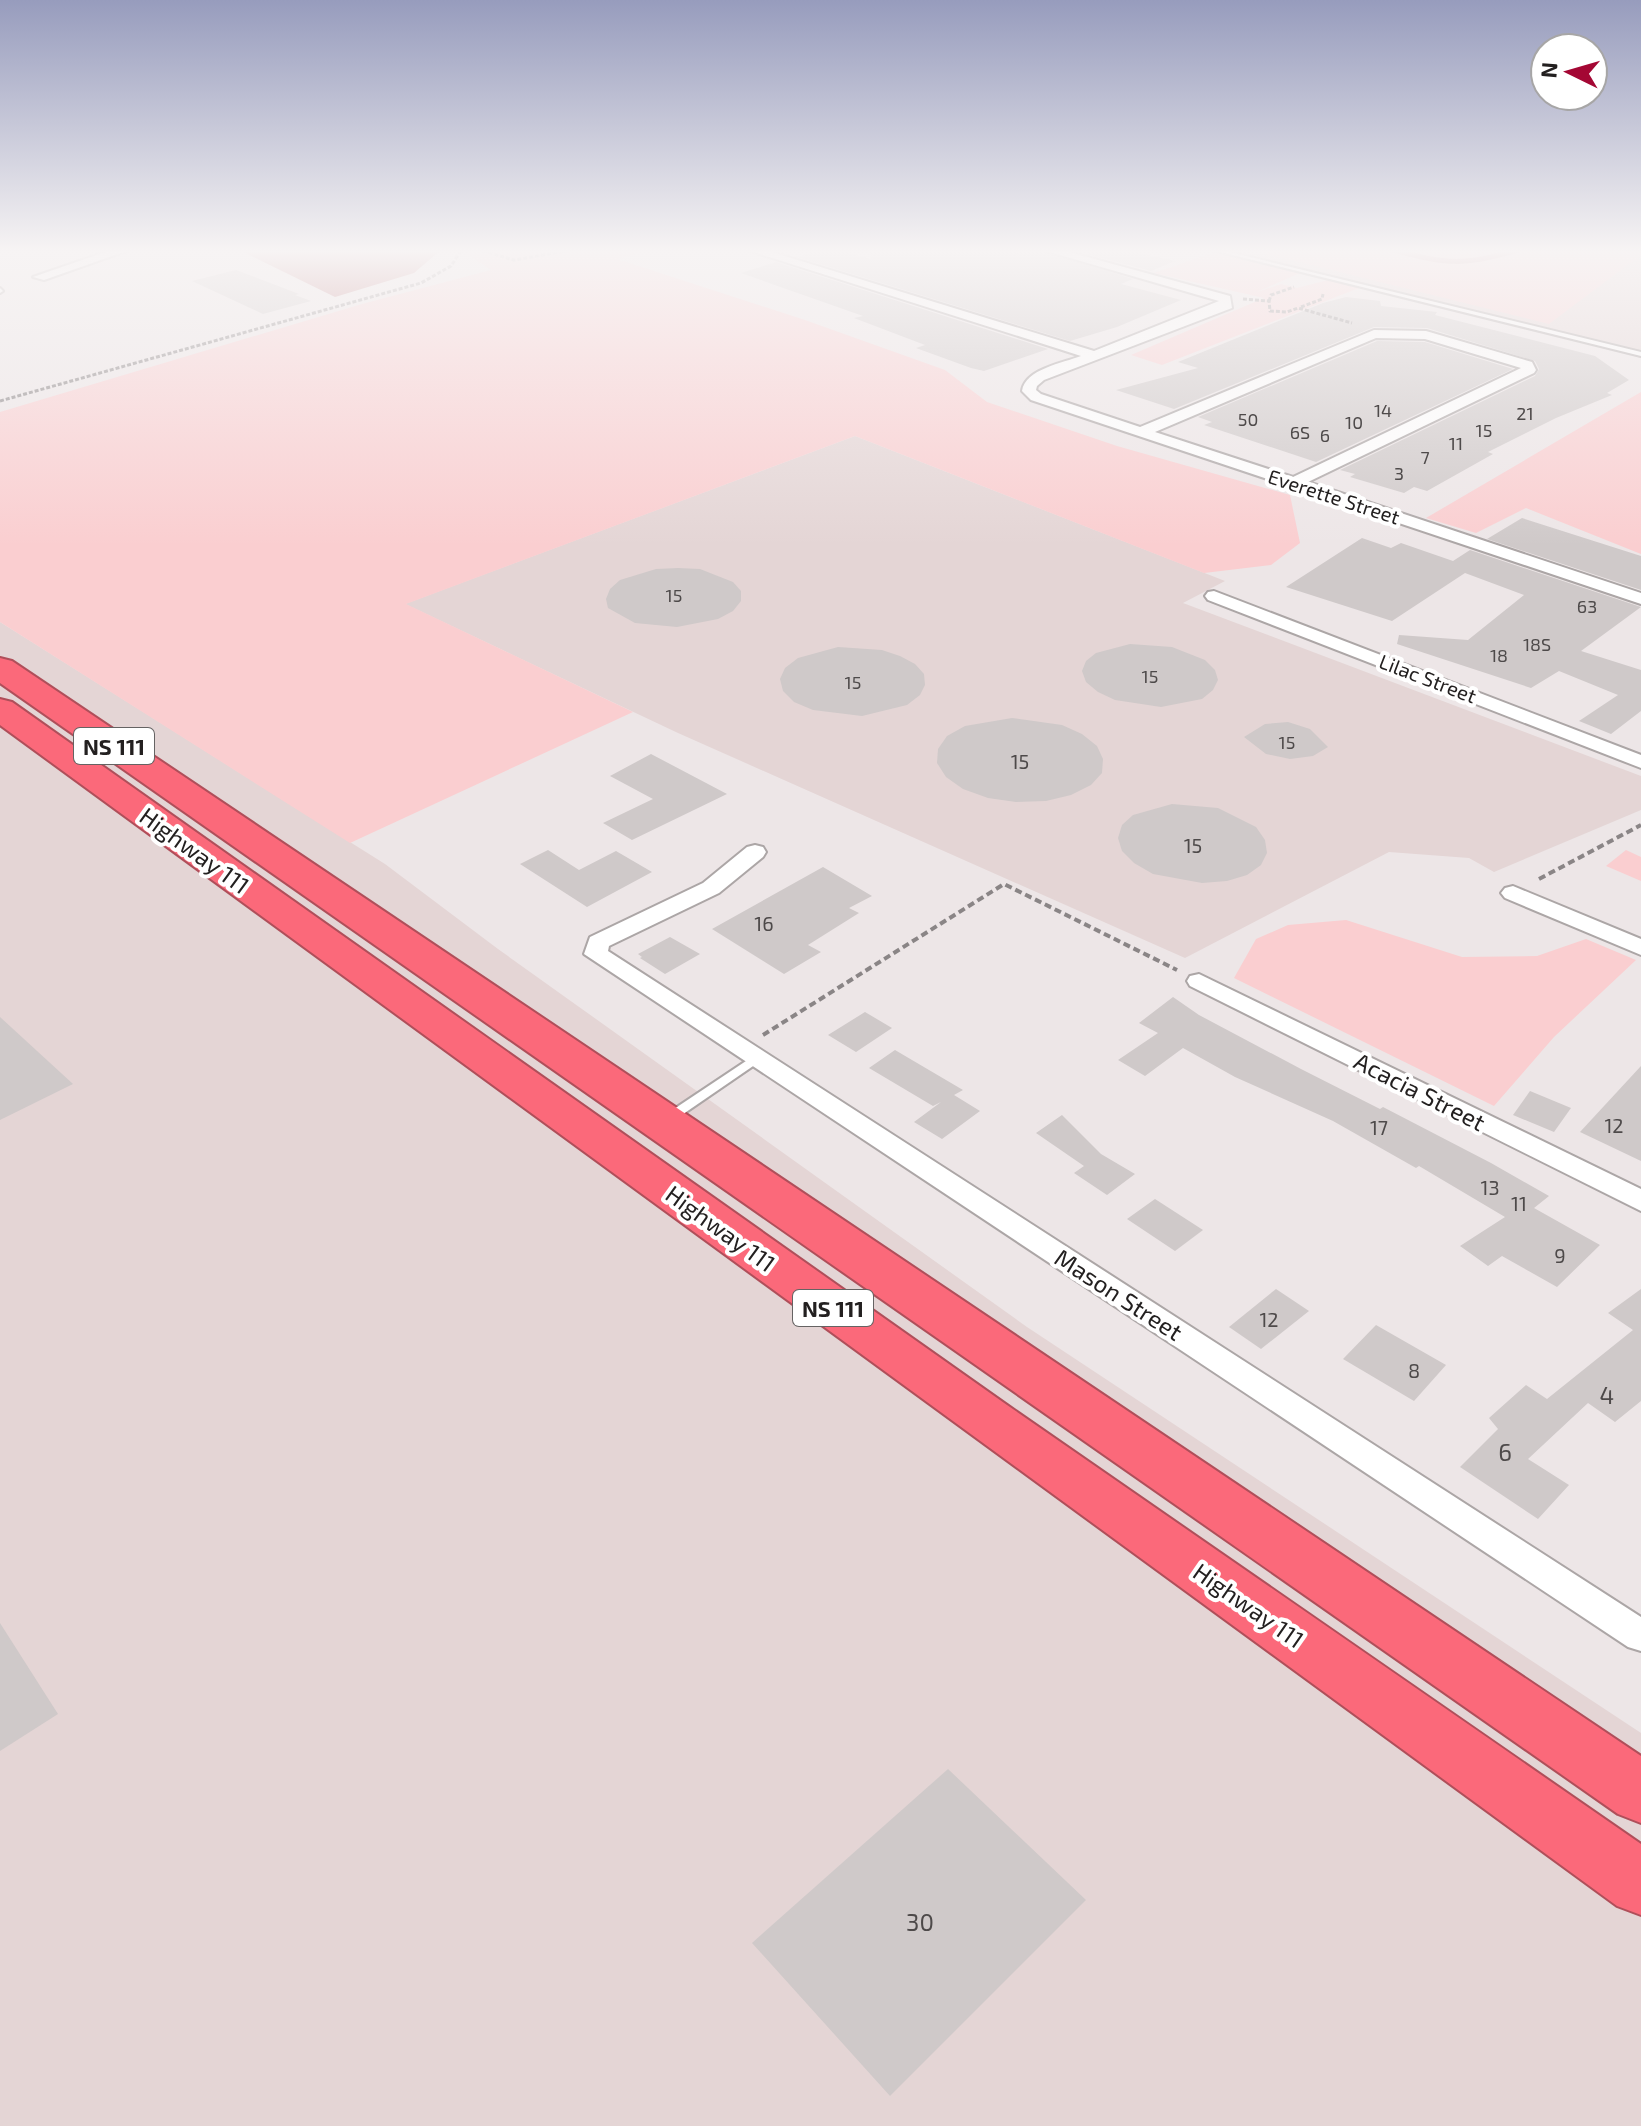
<svg xmlns="http://www.w3.org/2000/svg" width="1641" height="2126" font-family="'Exo 2',sans-serif">
	<rect width="100%" height="100%" fill="#ede6e7"/>
	<g fill="#e4d5d5">
		<polygon points="1203,249 1641,249 1641,358 1343,281 1327,280"/>
		<polygon points="855,436 1225,581 1183,603 1641,776 1641,810 1494,872 1469,858 1389,852 1185,958 678,733 405,604"/>
		<polygon points="0,622 385,864 498,949 1027,1327 1641,1733 1641,2126 0,2126"/>
	</g>
	<g fill="#faced0">
		<polygon points="476,249 652,249 617,259 805,320 945,370 987,402 1117,446 1290,495 1300,543 1271,565 1204,573 855,436 406,604 633,712 350,843 0,622 0,412 362,304 491,270 467,254"/>
		<polygon points="1247,249 1641,249 1641,255 1549,324"/>
		<polygon points="1215,252 1300,273 1257,292 1281,284 1297,288 1328,280 1364,286 1162,365 1131,355 1264,298 1154,273"/>
		<polygon points="1641,392 1641,554 1526,508 1476,533 1426,518"/>
		<polygon points="1626,850 1641,857 1641,881 1606,866"/>
		<polygon points="1346,920 1462,957 1537,956 1586,939 1636,960 1554,1037 1494,1106 1234,978 1256,939 1288,925"/>
	</g>
	<polygon fill="#be777c" points="237,249 442,249 414,273 335,297"/>
	<g fill="none" stroke-linecap="round" stroke-linejoin="round">
		<path stroke="#be777c" stroke-width="5" d="M1390 249C1445 265 1466 266 1521 249"/>
	</g>
	<g fill="#cfc9c9">
		<polygon points="823,249 836,249 870,259 872,249 1036,249 1133,279 1121,284 1181,300 1117,327 1070,341 797,257"/>
		<polygon points="1068,249 1121,249 1175,261 1151,271"/>
		<polygon points="776,262 1048,349 984,371 971,368 916,348 925,345 854,318 863,316 741,273"/>
		<polygon points="236,270 299,294 295,295 311,301 263,314 192,281"/>
		<polygon points="1346,297 1380,301 1381,306 1437,312 1435,315 1595,356 1629,380 1607,393 1612,395 1556,418 1488,452 1493,454 1427,491 1414,487 1404,493 1350,477 1355,474 1340,470 1535,376 1539,369 1535,361 1427,328 1374,327 1174,409 1116,390 1198,368 1178,362 1323,303"/>
		<polygon points="1377,341 1425,342 1513,369 1316,462 1204,425 1212,422 1198,417"/>
		<polygon points="1522,518 1641,556 1641,590 1487,539"/>
		<polygon points="1362,538 1391,548 1401,543 1453,561 1470,550 1641,607 1581,651 1641,670 1641,711 1611,734 1579,721 1618,695 1559,671 1531,688 1397,644 1399,635 1468,640 1524,595 1465,573 1392,621 1286,587"/>
		<polygon points="678,568 700,569 733,582 741,591 741,601 733,611 718,619 677,627 635,623 608,608 606,599 610,589 620,580 656,569"/>
		<polygon points="1130,644 1172,647 1205,660 1215,670 1218,680 1213,690 1202,699 1161,707 1115,700 1098,692 1086,682 1082,671 1086,661 1096,653"/>
		<polygon points="838,647 882,650 900,656 915,664 924,674 925,685 920,695 907,705 862,716 813,710 794,702 783,691 780,679 785,668 798,658"/>
		<polygon points="1012,718 1062,725 1082,734 1097,746 1103,759 1102,773 1091,785 1071,795 1046,801 1016,802 988,798 963,789 946,777 937,763 938,749 947,736 965,726"/>
		<polygon points="1288,722 1310,729 1328,747 1313,756 1290,759 1266,754 1244,737 1265,724"/>
		<polygon points="651,754 727,794 632,840 603,823 653,799 610,776"/>
		<polygon points="1172,804 1218,808 1256,827 1265,840 1267,853 1261,865 1247,875 1227,881 1202,883 1153,874 1134,863 1122,851 1118,838 1122,825 1133,815"/>
		<polygon points="548,850 579,870 616,851 652,872 587,907 520,864"/>
		<polygon points="823,867 872,896 849,908 859,913 808,945 821,952 784,974 712,929"/>
		<polygon points="670,937 700,954 665,974 640,958 642,957 638,954"/>
		<polygon points="1173,997 1199,1015 1301,1069 1380,1109 1383,1107 1491,1163 1549,1196 1534,1208 1600,1245 1557,1287 1502,1256 1488,1266 1460,1246 1505,1217 1419,1166 1416,1168 1333,1121 1235,1077 1183,1048 1145,1076 1118,1060 1158,1033 1139,1023"/>
		<polygon points="865,1012 892,1028 856,1052 828,1035"/>
		<polygon points="0,1017 73,1084 0,1120"/>
		<polygon points="895,1050 963,1090 954,1095 980,1111 942,1139 914,1122 941,1102 933,1106 869,1068"/>
		<polygon points="1641,1066 1641,1161 1580,1132"/>
		<polygon points="1530,1091 1571,1108 1554,1132 1513,1115"/>
		<polygon points="1062,1115 1101,1154 1135,1174 1107,1195 1074,1173 1084,1166 1036,1133"/>
		<polygon points="1155,1199 1203,1230 1175,1251 1127,1219"/>
		<polygon points="1276,1289 1309,1311 1261,1349 1229,1327"/>
		<polygon points="1641,1289 1641,1401 1615,1422 1588,1403 1528,1459 1569,1485 1538,1519 1460,1467 1498,1429 1489,1418 1526,1385 1547,1399 1633,1330 1608,1313"/>
		<polygon points="1376,1325 1446,1365 1414,1401 1343,1359"/>
		<polygon points="0,1623 58,1714 0,1751"/>
		<polygon points="948,1769 1086,1900 890,2096 752,1943"/>
	</g>
	<g fill="none" stroke-linecap="round" stroke-linejoin="round">
		<defs>
			<g id="service">
				<polygon points="1208,249 1217,249 1641,352 1641,356"/>
				<polygon points="0,288 3,291 0,293"/>
				<polygon points="755,1055 761,1059 759,1062 673,1121 665,1121 663,1118 665,1115"/>
			</g>
			<g id="minor">
				<polygon points="114,249 132,249 44,280 33,277"/>
				<path d="M744 249H762L1094 351 1219 301 1039 249H1058L1230 296 1232 308 1044 380 1037 386 1036 390 1041 394 1140 427 1374 330 1426 331 1532 362 1536 370 1534 373 1308 482 1641 593V604L1031 400 1022 391C1025 369 1063 363 1081 356ZM1376 338 1425 339 1521 368 1293 477 1155 432Z"/>
				<polygon points="1214,591 1641,755 1641,768 1208,600 1205,596 1208,592"/>
				<polygon points="755,845 763,847 766,852 763,857 719,893 609,946 608,951 1641,1617 1641,1651 1628,1647 584,954 590,937 703,883 747,847"/>
				<polygon points="1513,886 1641,939 1641,955 1505,898 1501,893 1505,888"/>
				<polygon points="1199,974 1641,1189 1641,1211 1190,986 1187,981 1190,976"/>
			</g>
			<g id="motorway">
				<polygon points="0,658 12,661 1641,1756 1641,1823 1618,1814 0,683"/>
				<polygon points="0,699 12,702 1007,1405 1641,1844 1641,1915 1617,1906 0,725"/>
			</g>
		</defs>
		<use href="#service" stroke="#aca6a6" stroke-width="4"/>
		<use href="#minor" stroke="#aca6a6" stroke-width="4"/>
		<use href="#motorway" stroke="#af4f5a" stroke-width="4"/>
		<g stroke="#8a8586" stroke-width="3" stroke-dasharray="4 2" stroke-linecap="butt">
			<polyline points="477,249 514,260 577,249"/>
			<polyline points="1243,299 1269,301 1270,311 1287,312 1298,308 1352,323"/>
			<polyline points="1269,301 1271,295 1294,287"/>
			<polyline points="1301,307 1322,299 1323,294"/>
			<polyline points="0,401 421,283 451,266 462,249"/>
		</g>
		<g stroke="#8a8586" stroke-width="4" stroke-dasharray="7 4" stroke-linecap="butt">
			<polyline points="1539,879 1641,825"/>
			<polyline points="763,1035 1004,884 1177,970"/>
		</g>
		<use href="#service" fill="#fff" fill-rule="evenodd"/>
		<use href="#minor" fill="#fff" fill-rule="evenodd"/>
		<use href="#motorway" fill="#fb697a" fill-rule="evenodd"/>
	</g>
	<linearGradient id="sky" x2="0" y2="1"><stop stop-color="#979cbd"/><stop offset="0.46" stop-color="#f7f4f4"/><stop offset="1" stop-color="#f7f4f4" stop-opacity="0"/></linearGradient>
	<rect width="1641" height="546" fill="url(#sky)"/>
	<g text-anchor="middle" dominant-baseline="central" stroke-width="8" stroke-linejoin="round" paint-order="stroke">
		<g font-size="18" fill="#4e4a4a">
			<text x="1383" y="410">14</text>
			<text x="1525" y="413">21</text>
			<text x="1248" y="419">50</text>
			<text x="1354" y="422">10</text>
			<text x="1484" y="430">15</text>
			<text x="1300" y="432">6S</text>
			<text x="1325" y="435">6</text>
			<text x="1456" y="443">11</text>
			<text x="1425" y="457">7</text>
			<text x="1399" y="473">3</text>
			<text x="674" y="595">15</text>
			<text x="1587" y="606">63</text>
			<text x="1537" y="644">18S</text>
			<text x="1499" y="655">18</text>
			<text x="1150" y="676">15</text>
			<text x="853" y="682">15</text>
			<text x="1287" y="742">15</text>
		</g>
		<g font-size="20" fill="#232020" stroke="#fff">
			<text transform="translate(1334 496) rotate(18)">Everette Street</text>
			<text transform="translate(1428 678) rotate(21)">Lilac Street</text>
		</g>
		<g font-size="20" fill="#4e4a4a">
			<text x="1020" y="761">15</text>
			<text x="1193" y="845">15</text>
			<text x="764" y="923">16</text>
			<text x="1614" y="1125">12</text>
			<text x="1379" y="1127">17</text>
			<text x="1490" y="1187">13</text>
			<text x="1519" y="1203">11</text>
			<text x="1560" y="1255">9</text>
			<text x="1269" y="1319">12</text>
			<text x="1414" y="1370">8</text>
		</g>
		<g fill="#fff" stroke="#656363" stroke-width="2">
			<rect x="74" y="728" width="80" height="36" rx="6"/>
			<rect x="793" y="1290" width="80" height="36" rx="6"/>
		</g>
		<g font-size="22" font-weight="bold" fill="#232020">
			<text x="114" y="746">NS 111</text>
			<text x="833" y="1308">NS 111</text>
		</g>
		<g font-size="24" fill="#232020" stroke="#fff">
			<text transform="translate(195 850) rotate(36)">Highway 111</text>
			<text transform="translate(1420 1091) rotate(27)">Acacia Street</text>
			<text transform="translate(721 1228) rotate(36)">Highway 111</text>
			<text transform="translate(1119 1294) rotate(33)">Mason Street</text>
			<text transform="translate(1249 1605) rotate(35)">Highway 111</text>
		</g>
		<g font-size="24" fill="#4e4a4a">
			<text x="1607" y="1394">4</text>
			<text x="1505" y="1451">6</text>
			<text x="920" y="1921">30</text>
		</g>
	</g>
	<g transform="translate(1569 72) rotate(275)"><circle r="38" fill="#ffffff" stroke="#a7a6a6" stroke-width="2"/>
	<path d="M0-6L14 30L0 20L-14 30Z" fill="#a40734"/>
	<text y="-12" font-size="22" font-weight="bold" text-anchor="middle" fill="#232020">N</text>
	</g>
</svg>
